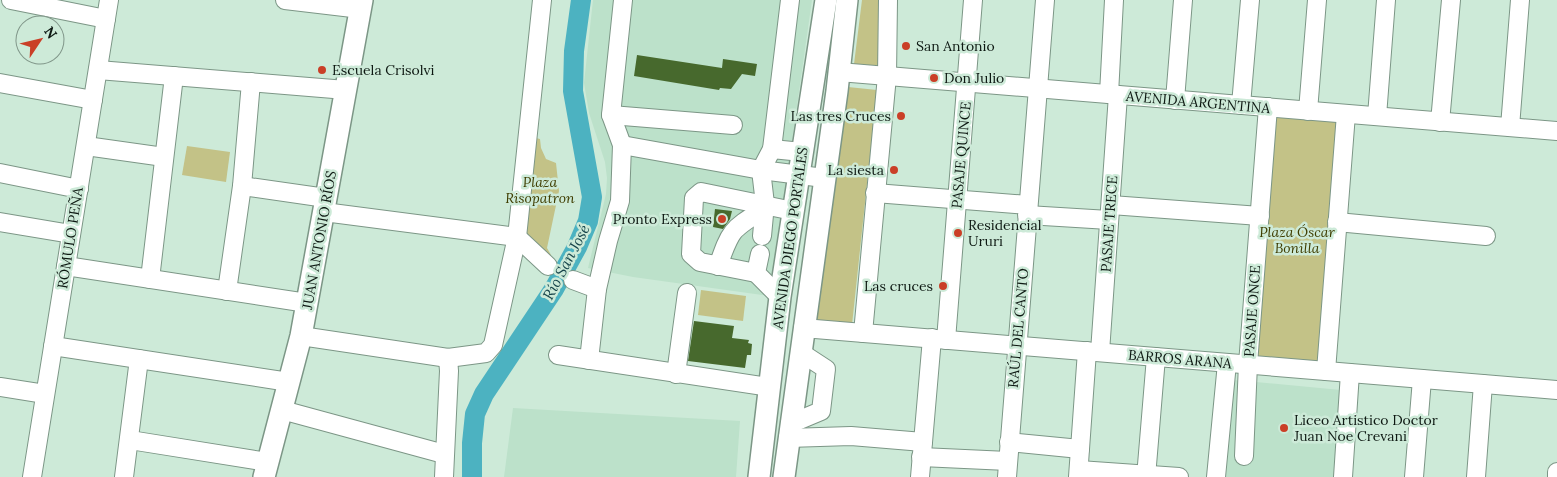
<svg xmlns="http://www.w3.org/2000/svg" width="1557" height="477" font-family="Lora,serif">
	<rect width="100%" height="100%" fill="#cdead8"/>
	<g fill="#bce1ca">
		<polygon points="593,0 812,0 770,296 633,277 588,268 606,194 607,178 605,162 589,113 584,83"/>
		<polygon points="1234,380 1341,390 1334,477 1226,477"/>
		<polygon points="513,408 740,421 736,477 504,477"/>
	</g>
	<g fill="#c3c287">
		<polygon points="862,0 887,0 882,69 854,64"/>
		<polygon points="848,87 877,90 852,325 814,323"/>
		<polygon points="1273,114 1340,121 1321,366 1254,360"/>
		<polygon points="528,136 540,139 541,148 546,159 556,163 559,191 547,248 551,255 548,266 517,237"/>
		<polygon points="187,146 230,152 226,182 182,175"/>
		<polygon points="701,290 746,296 743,321 698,315"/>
	</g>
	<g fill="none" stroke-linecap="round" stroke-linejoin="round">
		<polyline stroke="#4cb2c1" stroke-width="20" points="472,477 472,443 475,414 484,394 554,289 577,247 588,221 592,197 573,91 574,51 581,0"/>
	</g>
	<g fill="#47692d">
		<polygon points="637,55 722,68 723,59 757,64 755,76 742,74 731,89 720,88 719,90 634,76"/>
		<polygon points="715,209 732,211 730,219 723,229 713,227"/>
		<polygon points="694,321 734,326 732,338 749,340 748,343 752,344 751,355 747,355 745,368 688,361"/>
	</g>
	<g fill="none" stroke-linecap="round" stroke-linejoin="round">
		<defs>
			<g id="minor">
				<polyline points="11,0 106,19"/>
				<polyline points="285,0 361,9"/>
				<polyline points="98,70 346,90"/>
				<polyline points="839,72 1557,131"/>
				<polyline points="0,83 93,100"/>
				<polyline points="1109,94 1114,0"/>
				<polyline points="1175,100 1183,0"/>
				<polyline points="1241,105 1250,0"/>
				<polyline points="1308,111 1317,0"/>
				<polyline points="611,115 733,125"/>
				<polyline points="1377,116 1386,0"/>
				<polyline points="1440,122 1451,0"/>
				<polyline points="1510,127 1520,0"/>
				<polyline points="622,145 761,170 824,178"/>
				<polyline points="86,146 164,157"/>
				<polyline points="772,149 802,152"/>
				<polyline points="0,173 79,189"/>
				<polyline points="242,186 326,198"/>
				<polyline points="875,193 1028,205"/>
				<polyline points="1111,205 1260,216"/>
				<polyline points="324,212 517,237 548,266"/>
				<polyline points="1027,215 1109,220"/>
				<polyline points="0,222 71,234"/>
				<polyline points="1337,222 1486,236"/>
				<polyline points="762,236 765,204 761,170 772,149 790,0"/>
				<polyline points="760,254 756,273 780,297"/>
				<polyline points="66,266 307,303"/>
				<path d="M718 266C731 229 731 230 764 209"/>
				<polyline points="756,273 700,262 691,254 694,198 701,192 793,211"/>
				<polyline points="150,279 174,76"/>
				<polyline points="573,280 597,289"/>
				<polyline points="227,291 242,186 251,82"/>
				<polyline points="803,328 1557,390"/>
				<polyline points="863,333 887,76 888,0"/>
				<polyline points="301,336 448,358 486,353 493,345 517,237 542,0"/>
				<polyline points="946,340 973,0"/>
				<polyline points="53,346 289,382"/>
				<polyline points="1100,352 1118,95"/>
				<polyline points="558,355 769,387"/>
				<polyline points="589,360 597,289 608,241 620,201 622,145 611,115 623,0"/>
				<polyline points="1326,371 1346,114"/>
				<polyline points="676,374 687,293"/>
				<polyline points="0,387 45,394"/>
				<polyline points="282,410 444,454"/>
				<polyline points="790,424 821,411 826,369 800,352"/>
				<polyline points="788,438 851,436 923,442"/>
				<polyline points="130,440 267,462"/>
				<polyline points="1009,442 1080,449"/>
				<polyline points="1244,456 1248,364 1268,107"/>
				<polyline points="921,457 1008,461"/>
				<polyline points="1079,470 1179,477"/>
				<polyline points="32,477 109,0"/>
				<polyline points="124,477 139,359"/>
				<polyline points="444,477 449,371 448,358"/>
				<polyline points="920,477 932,338"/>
				<polyline points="1007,477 1045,0"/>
				<polyline points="1078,477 1087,351"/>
				<polyline points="1146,477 1156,357"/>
				<polyline points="1216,477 1227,363"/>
				<polyline points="1343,477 1350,373"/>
				<polyline points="1414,477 1422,379"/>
				<polyline points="1476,477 1483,384"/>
				<polyline points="1557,477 1557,472"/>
			</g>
			<g id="major">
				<polyline points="264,477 301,336 362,0"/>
				<polyline points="759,477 780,297 826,0"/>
				<polyline points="784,477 837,91 847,0"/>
			</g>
		</defs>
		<use href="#minor" stroke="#7c9686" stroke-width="20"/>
		<use href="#major" stroke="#7c9686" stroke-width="24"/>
		<use href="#minor" stroke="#fff" stroke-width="18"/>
		<use href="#major" stroke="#fff" stroke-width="21"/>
	</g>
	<g fill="#ca3f27" stroke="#cdead8" stroke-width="2">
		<circle cx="906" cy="46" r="5"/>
		<circle cx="322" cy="70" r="5"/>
		<circle cx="934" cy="78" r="5"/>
		<circle cx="901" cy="116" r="5"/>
		<circle cx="894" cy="170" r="5"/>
		<circle cx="722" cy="219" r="5"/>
		<circle cx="958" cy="233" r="5"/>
		<circle cx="943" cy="286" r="5"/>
		<circle cx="1284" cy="428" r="5"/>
	</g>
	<g text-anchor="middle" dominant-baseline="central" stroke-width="5" stroke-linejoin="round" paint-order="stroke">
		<g font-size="14" fill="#0d1812" stroke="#cdead8" text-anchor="start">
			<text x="916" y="46">San Antonio</text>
			<text x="332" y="70">Escuela Crisolvi</text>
			<text x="944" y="78">Don Julio</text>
			<text x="891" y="116" text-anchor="end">Las tres Cruces</text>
			<text x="884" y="170" text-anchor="end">La siesta</text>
			<text x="712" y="219" text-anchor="end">Pronto Express</text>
			<text x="968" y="225">Residencial<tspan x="968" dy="16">Ururi</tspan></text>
			<text x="933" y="286" text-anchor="end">Las cruces</text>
			<text x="1294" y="420">Liceo Artistico Doctor<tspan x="1294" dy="16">Juan Noe Crevani</tspan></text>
		</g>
		<g font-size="14" fill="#0d1812" stroke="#cdead8">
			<text transform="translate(1198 102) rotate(5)">AVENIDA ARGENTINA</text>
			<text transform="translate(961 155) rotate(-85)">PASAJE QUINCE</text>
			<text transform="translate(1109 224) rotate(-86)">PASAJE TRECE</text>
			<text transform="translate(70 238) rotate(-81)">RÓMULO PEÑA</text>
			<text transform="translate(790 238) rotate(-82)">AVENIDA DIEGO PORTALES</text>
			<text transform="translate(319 240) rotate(-80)">JUAN ANTONIO RÍOS</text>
			<text transform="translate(1252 311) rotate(-86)">PASAJE ONCE</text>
			<text transform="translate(1018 328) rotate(-85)">RAÚL DEL CANTO</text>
			<text transform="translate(1180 359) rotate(5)">BARROS ARANA</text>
		</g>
		<g font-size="14" font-style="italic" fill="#3f3d00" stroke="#cdead8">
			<text x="540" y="182">Plaza<tspan x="540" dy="16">Risopatron</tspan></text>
			<text x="1297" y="232">Plaza Óscar<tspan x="1297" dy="16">Bonilla</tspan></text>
		</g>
		<g font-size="15" font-style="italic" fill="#17454b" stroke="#cdead8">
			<text transform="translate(566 262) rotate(-62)">Río San José</text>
		</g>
	</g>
	<g transform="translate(40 40) rotate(55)"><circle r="24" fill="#cdead8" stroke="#809689"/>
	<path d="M0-4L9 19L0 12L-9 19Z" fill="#ca3f27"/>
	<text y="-8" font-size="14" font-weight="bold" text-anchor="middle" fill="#0d1812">N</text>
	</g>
</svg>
